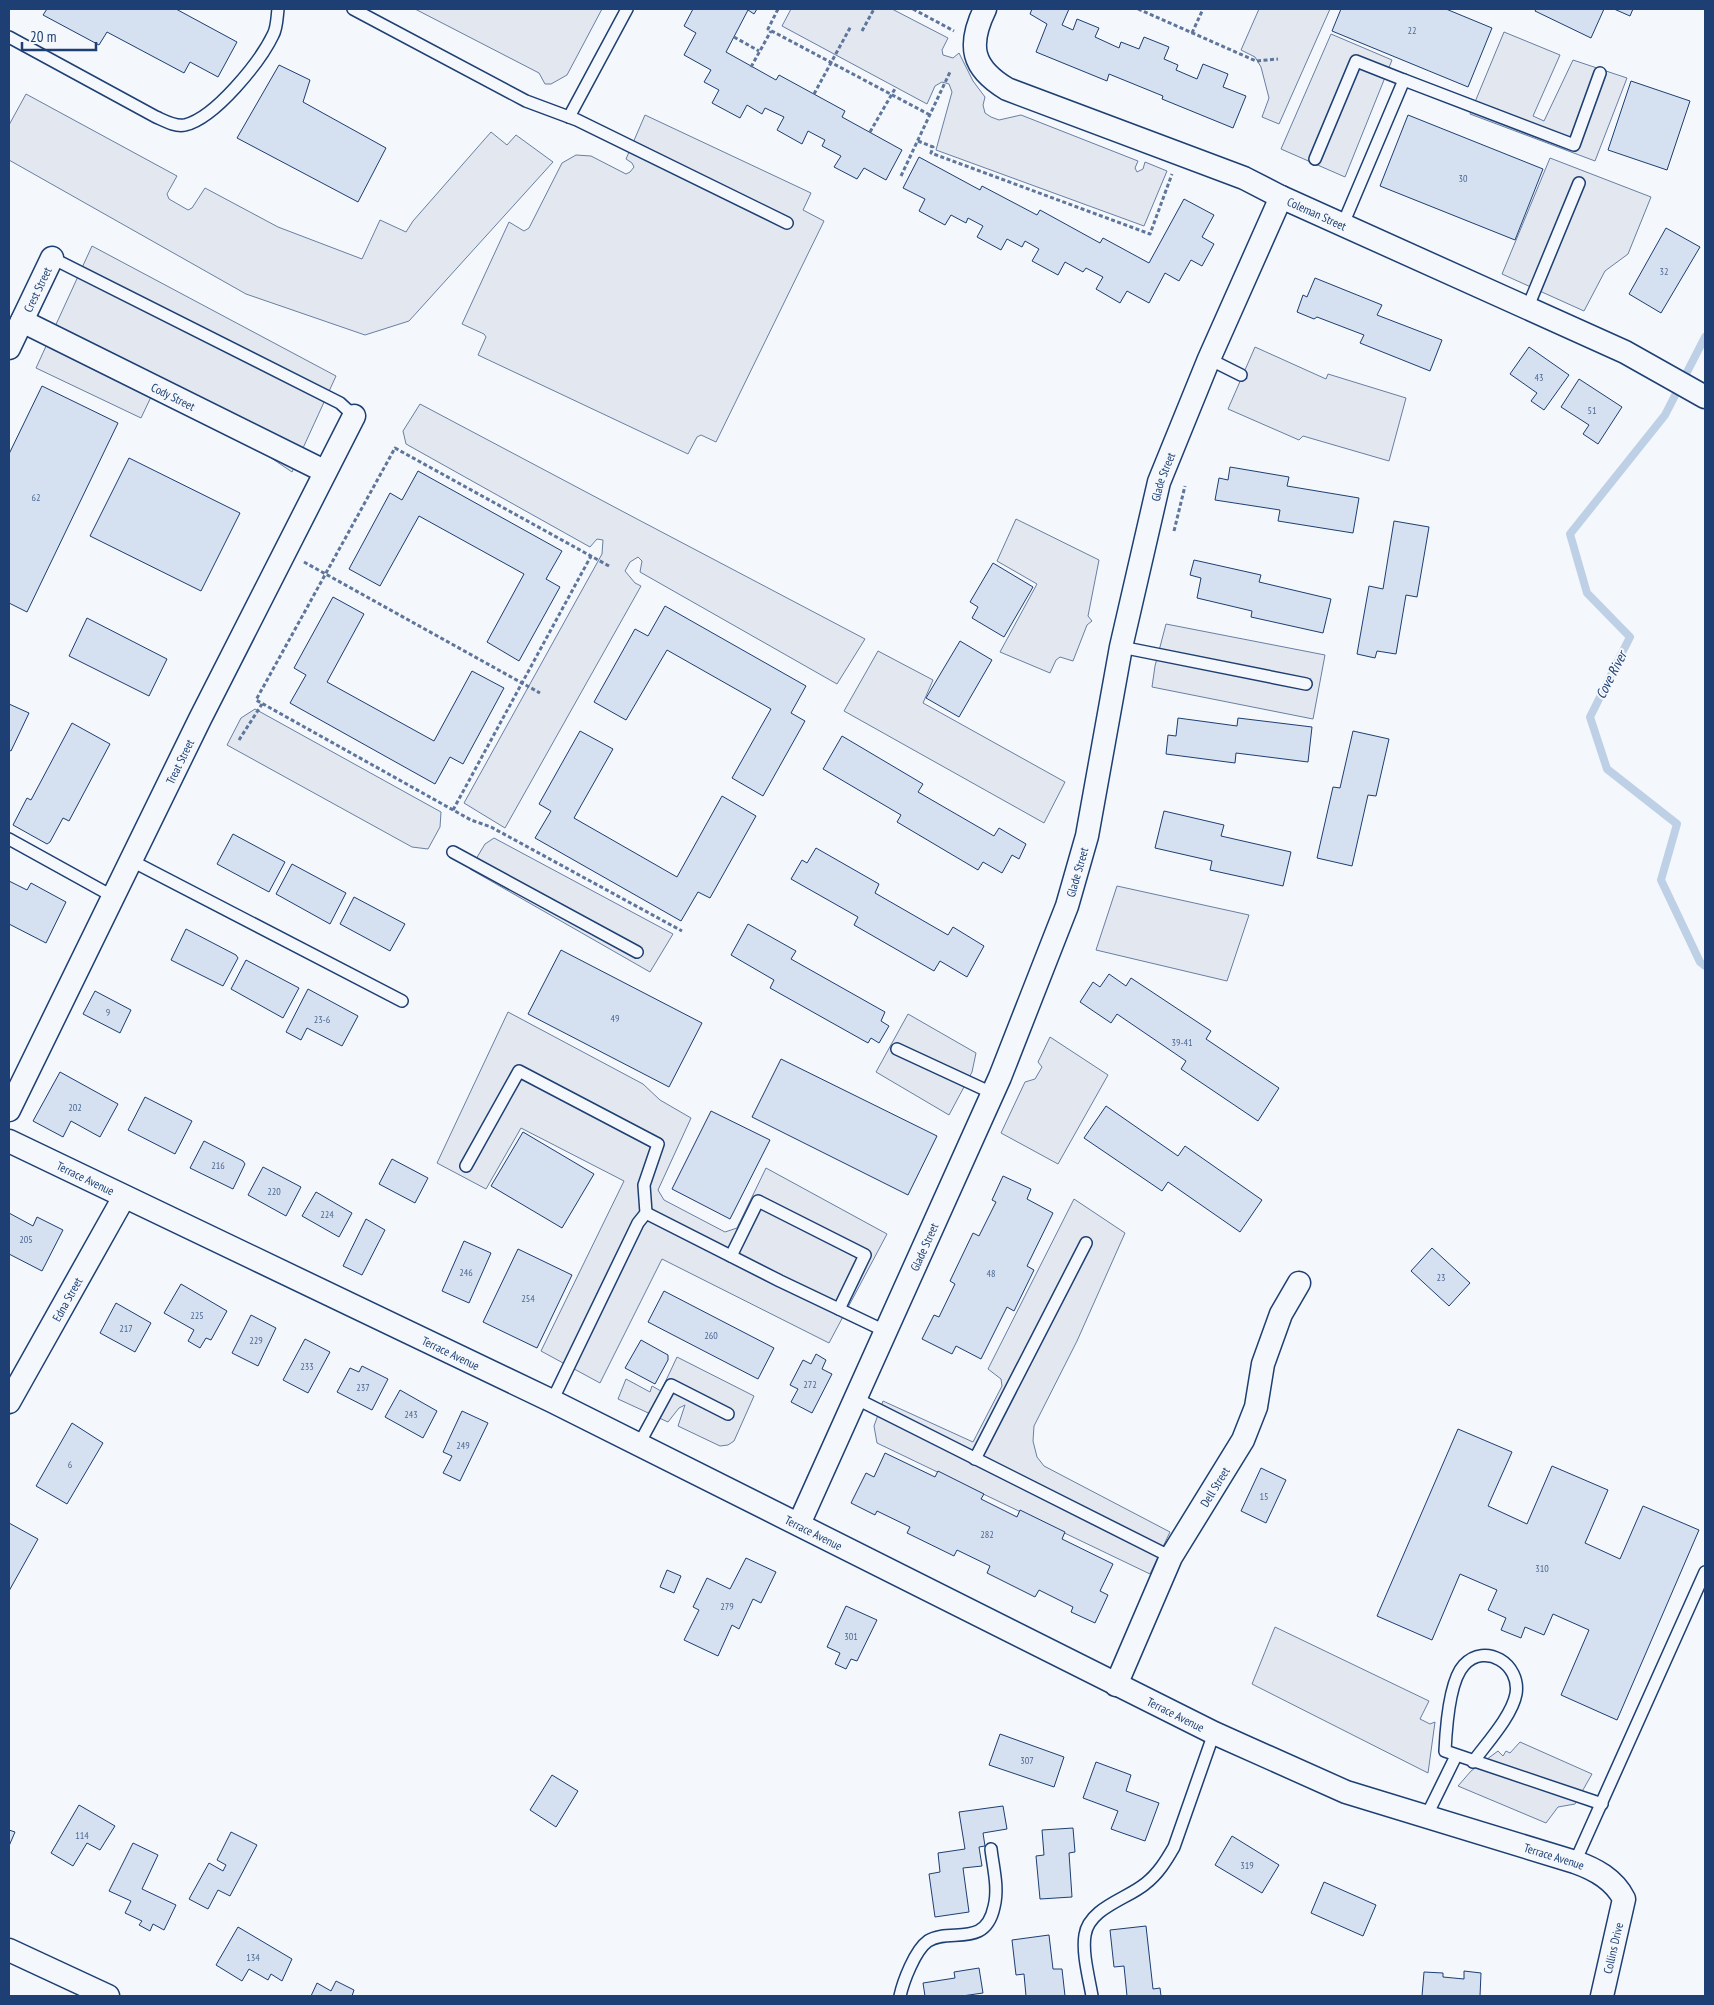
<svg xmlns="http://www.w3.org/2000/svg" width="1714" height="2005" font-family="'PT Sans Narrow',sans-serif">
	<rect width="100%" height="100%" fill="#f4f7fb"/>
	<g fill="#e3e8f0" stroke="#687fa3">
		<polygon points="415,9 602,9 567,75 551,84 545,84 539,73"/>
		<polygon points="791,9 892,9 948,38 942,50 943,55 953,58 959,53 973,81 985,97 983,105 985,113 991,117 999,120 1021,115 1138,161 1135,168 1137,172 1143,169 1145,162 1167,171 1144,226 936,150 952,92 949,84 942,82 935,86 927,104 782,26"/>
		<polygon points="1259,9 1330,9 1279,124 1262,117 1269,98 1261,67 1255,57 1241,50"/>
		<polygon points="1504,32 1560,55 1533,116 1544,121 1573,60 1627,78 1595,161 1470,114"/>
		<polygon points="1331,34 1392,60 1345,177 1281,149"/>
		<polygon points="26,94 177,176 167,194 169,199 188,210 192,208 205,188 278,227 362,259 380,220 406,232 413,221 491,132 507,145 516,135 553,162 409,321 365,335 246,294 9,160 9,125"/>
		<polygon points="645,115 811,193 803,210 824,221 716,442 701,435 697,437 688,454 478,355 486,337 484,334 462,324 509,222 524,231 529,228 562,163 576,155 591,156 626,174 630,172 634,167 632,163 626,159"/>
		<polygon points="1550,158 1651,197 1628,254 1605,271 1584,311 1502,274"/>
		<polygon points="92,246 336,376 292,472 258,449 151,397 141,418 36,368"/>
		<polygon points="1255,347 1326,379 1328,374 1406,398 1389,461 1303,436 1299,440 1228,409"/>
		<polygon points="420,404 637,519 865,639 837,684 640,572 642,561 638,557 630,562 625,571 635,583 641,586 505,828 464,803 602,554 603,540 597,539 590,547 406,444 403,431"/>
		<polygon points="1016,519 1099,560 1088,616 1092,621 1087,625 1073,661 1060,657 1056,660 1050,673 1000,652 1037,584 997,561"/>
		<polygon points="1166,624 1325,655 1313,719 1152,687 1155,666"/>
		<polygon points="878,651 933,680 923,703 1065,782 1044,823 844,711"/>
		<polygon points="255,709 441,812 440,827 428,849 412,847 227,745 241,718"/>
		<polygon points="494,838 673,934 650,972 470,869 485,844"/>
		<polygon points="1117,886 1249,915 1227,981 1096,950"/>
		<polygon points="508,1012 643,1084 660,1100 691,1118 658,1190 664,1200 725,1232 737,1228 766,1168 887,1234 829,1343 662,1259 600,1383 541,1351 624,1181 521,1128 486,1189 437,1163"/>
		<polygon points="908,1014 976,1053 972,1072 949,1115 876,1072"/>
		<polygon points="1050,1037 1108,1075 1058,1164 1001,1133 1025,1082 1035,1079 1042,1067 1038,1062"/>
		<polygon points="1074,1199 1125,1233 1077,1341 1034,1426 1033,1441 1037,1457 1044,1466 1170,1532 1150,1574 877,1443 874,1426 883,1401 973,1442 1002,1386 1001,1379 988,1369"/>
		<polygon points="677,1357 754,1396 734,1441 728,1445 720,1446 678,1426 685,1405 679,1408 668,1422 618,1399 626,1379 650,1392 652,1386 661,1391"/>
		<polygon points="1275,1627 1429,1701 1420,1719 1430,1724 1435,1722 1428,1773 1252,1684"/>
		<polygon points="1520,1742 1592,1774 1575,1804 1558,1807 1546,1823 1458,1786 1471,1771 1498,1751 1503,1756 1506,1751 1510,1753"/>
	</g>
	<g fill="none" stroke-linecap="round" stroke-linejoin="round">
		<polyline stroke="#bed0e5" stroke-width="8" points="1705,337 1665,415 1570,534 1587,593 1630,637 1590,717 1607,769 1677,824 1661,880 1700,962 1705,966"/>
	</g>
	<g fill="#d5e0f0" stroke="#1d3f73">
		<polygon points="47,9 176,9 237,42 218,77 190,62 184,73 107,32 99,45 43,15"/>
		<polygon points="693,9 757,9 754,14 748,10 726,52 776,80 779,75 845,111 842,117 902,150 886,180 864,168 857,179 834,167 841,156 822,146 825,140 808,131 802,144 777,130 784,117 765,108 762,114 747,105 740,118 712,103 719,90 704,82 711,70 684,55 696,33 684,26"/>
		<polygon points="1032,9 1069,9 1062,25 1073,30 1077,19 1099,28 1095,37 1119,48 1121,42 1139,49 1144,37 1169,47 1164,59 1178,65 1176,70 1197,79 1203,64 1228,74 1223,87 1246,96 1233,128 1162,99 1163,96 1109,74 1107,81 1036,52 1047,24 1030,14"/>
		<polygon points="1341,9 1446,9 1492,28 1468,87 1332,31"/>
		<polygon points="1536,9 1604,9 1591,38 1535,11"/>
		<polygon points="1614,9 1633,9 1630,16"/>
		<polygon points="279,65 310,80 303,102 386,148 358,202 237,138"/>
		<polygon points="1631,81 1690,101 1667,170 1608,150"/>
		<polygon points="1408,115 1543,169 1515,240 1380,186"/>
		<polygon points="919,157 980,190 982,186 1037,215 1040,210 1100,243 1103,238 1149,263 1184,199 1214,215 1202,237 1214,244 1202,266 1191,260 1179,281 1165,273 1149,303 1127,291 1120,303 1096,289 1103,277 1086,268 1083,272 1065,262 1058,275 1032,261 1039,249 1025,241 1022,247 1007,239 1001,250 977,237 983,226 968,218 966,223 951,215 945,225 919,211 925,199 903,188"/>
		<polygon points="1666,228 1700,247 1661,313 1629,294"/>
		<polygon points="1315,278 1382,305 1377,315 1442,340 1430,371 1360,343 1364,335 1317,317 1314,319 1297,312 1303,295 1307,297"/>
		<polygon points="1529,347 1569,375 1544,410 1531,401 1537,393 1510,374"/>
		<polygon points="1579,379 1622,407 1598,444 1583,434 1589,425 1561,407"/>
		<polygon points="42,386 118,423 27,612 9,603 9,454"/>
		<polygon points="129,458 240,513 201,591 90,536"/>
		<polygon points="1230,467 1289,477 1287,486 1359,498 1353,533 1278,521 1280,510 1215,500 1219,478 1228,480"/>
		<polygon points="418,471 562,551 546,579 560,587 519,661 487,642 524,574 419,516 380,586 349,569 390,493 402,500"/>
		<polygon points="1394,521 1429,527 1417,597 1406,595 1396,654 1377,651 1375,658 1357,654 1369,586 1383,589"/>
		<polygon points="1194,560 1261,575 1259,582 1331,599 1323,633 1251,617 1252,611 1197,598 1201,578 1190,575"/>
		<polygon points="993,563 1033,587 1004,637 972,618 978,607 970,602"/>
		<polygon points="333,597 364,614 327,682 434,741 472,671 504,688 463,764 450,757 435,784 290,703 306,675 294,668"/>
		<polygon points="665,606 806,686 791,713 805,721 763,796 732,778 771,709 667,650 626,720 594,702 635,629 648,636"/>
		<polygon points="87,618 167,659 149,696 69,656"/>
		<polygon points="960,641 992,660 959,717 926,698"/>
		<polygon points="9,704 29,713 11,751 9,750"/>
		<polygon points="1178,718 1237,726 1238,718 1312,727 1308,762 1236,753 1235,763 1166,754 1168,735 1176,736"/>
		<polygon points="72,723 110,744 69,821 63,818 50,842 47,844 13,825 27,798 31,800"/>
		<polygon points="580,731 613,749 574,818 677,877 722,796 756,816 710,898 698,892 681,921 535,838 551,811 539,804"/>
		<polygon points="1353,731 1389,739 1376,796 1368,795 1352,866 1317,858 1333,787 1340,788"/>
		<polygon points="842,736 923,784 918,792 994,836 999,828 1026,844 1019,859 1012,855 1002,873 983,862 978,870 897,822 901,815 823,769"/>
		<polygon points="1164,811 1224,825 1221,836 1291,852 1283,886 1210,870 1212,861 1155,848"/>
		<polygon points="233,834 285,862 269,892 217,864"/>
		<polygon points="816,848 879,884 875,893 948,935 953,927 984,946 967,977 940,961 934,971 854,925 858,917 791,879 802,860 807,863"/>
		<polygon points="292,864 346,893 330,924 276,894"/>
		<polygon points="9,881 27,890 31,883 66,902 46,943 9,924"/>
		<polygon points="354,897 405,924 390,951 340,924"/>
		<polygon points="748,924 796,951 791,959 885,1012 881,1021 889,1026 879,1043 871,1038 868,1043 770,988 774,980 731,955"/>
		<polygon points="186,929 236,955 238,958 223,986 171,960"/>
		<polygon points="561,950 702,1023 669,1087 528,1014"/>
		<polygon points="246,960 299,988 283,1018 231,989"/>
		<polygon points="1109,974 1126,986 1131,978 1211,1031 1206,1039 1279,1088 1258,1121 1181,1069 1186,1061 1117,1014 1111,1023 1080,1002 1093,982 1100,987"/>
		<polygon points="308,989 358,1016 342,1046 307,1028 301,1040 286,1032"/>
		<polygon points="95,991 131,1010 120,1033 83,1014"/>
		<polygon points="781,1059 937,1136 908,1195 752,1117"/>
		<polygon points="60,1072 118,1104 100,1137 71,1121 63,1137 33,1121"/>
		<polygon points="145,1097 192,1121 175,1154 128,1130"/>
		<polygon points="1106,1106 1178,1156 1185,1146 1262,1200 1240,1232 1168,1182 1162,1191 1084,1138"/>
		<polygon points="711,1111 770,1140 730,1219 672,1189"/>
		<polygon points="523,1132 594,1174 562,1228 491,1186"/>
		<polygon points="204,1141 243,1161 245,1164 233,1189 190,1168"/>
		<polygon points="392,1159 428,1178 415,1203 379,1184"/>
		<polygon points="263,1167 301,1187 286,1216 248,1195"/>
		<polygon points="1003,1176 1031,1189 1027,1199 1053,1213 1027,1266 1034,1270 1014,1311 1007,1307 981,1359 956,1346 952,1354 922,1339 934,1315 939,1317 955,1284 950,1281 973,1233 979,1236 996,1202 992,1200"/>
		<polygon points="316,1192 352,1213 339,1237 302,1216"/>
		<polygon points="9,1213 33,1226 37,1217 63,1230 42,1271 9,1254"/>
		<polygon points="366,1219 385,1230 362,1275 343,1266"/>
		<polygon points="464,1241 491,1253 469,1303 442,1291"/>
		<polygon points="1432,1248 1470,1283 1449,1306 1411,1271"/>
		<polygon points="518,1249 572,1275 537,1348 483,1322"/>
		<polygon points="181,1284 227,1311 211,1340 206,1338 200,1348 188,1341 194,1330 164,1313"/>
		<polygon points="664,1291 774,1348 758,1379 648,1322"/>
		<polygon points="116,1303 151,1323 135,1352 100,1333"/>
		<polygon points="251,1315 276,1328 258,1366 232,1353"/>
		<polygon points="305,1339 330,1352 308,1393 283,1380"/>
		<polygon points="641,1340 668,1355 668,1360 655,1384 625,1368"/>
		<polygon points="816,1354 826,1360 822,1369 832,1374 812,1413 791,1402 798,1389 790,1385 803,1360 811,1364"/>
		<polygon points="362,1366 388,1379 372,1410 337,1392 350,1368 359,1372"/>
		<polygon points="400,1390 437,1411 423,1438 385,1417"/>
		<polygon points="462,1411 488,1423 460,1481 443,1473 452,1456 443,1452"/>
		<polygon points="72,1423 103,1443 67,1504 36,1486"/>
		<polygon points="1458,1429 1512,1452 1488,1506 1527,1524 1552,1466 1608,1490 1585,1543 1620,1559 1643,1506 1699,1530 1617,1720 1561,1695 1589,1630 1553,1614 1544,1635 1525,1627 1521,1638 1501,1630 1506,1618 1488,1610 1497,1590 1460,1574 1432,1640 1377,1616"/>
		<polygon points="885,1453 935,1477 938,1471 984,1494 981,1499 1017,1517 1020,1510 1065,1532 1062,1539 1113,1564 1100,1591 1108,1595 1095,1623 1071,1612 1073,1607 1039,1590 1035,1597 987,1573 990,1566 957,1550 954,1556 907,1533 910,1527 877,1511 875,1515 851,1503 866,1473 874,1477"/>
		<polygon points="1261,1468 1286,1480 1266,1523 1241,1511"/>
		<polygon points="9,1523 38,1539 9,1591"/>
		<polygon points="746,1558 776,1572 761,1603 753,1599 739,1629 732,1625 718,1656 684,1640 699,1610 693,1607 707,1578 730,1589"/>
		<polygon points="667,1570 681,1576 674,1593 660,1587"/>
		<polygon points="846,1606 877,1620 857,1661 851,1659 846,1669 835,1664 840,1653 827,1647"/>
		<polygon points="1000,1734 1064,1757 1054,1787 989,1765"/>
		<polygon points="1096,1762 1131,1775 1126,1791 1159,1803 1145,1841 1111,1829 1118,1811 1083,1798"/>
		<polygon points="552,1775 578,1791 556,1827 530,1810"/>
		<polygon points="79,1805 115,1826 100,1850 87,1843 73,1866 51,1853"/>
		<polygon points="1003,1806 1007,1829 983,1833 985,1846 979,1847 982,1866 963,1868 969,1912 935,1917 929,1874 940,1872 938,1853 965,1849 959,1812"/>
		<polygon points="1073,1828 1075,1852 1069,1853 1072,1897 1040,1899 1036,1856 1044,1855 1042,1830"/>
		<polygon points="9,1830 15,1832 9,1846"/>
		<polygon points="231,1832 257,1845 230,1896 218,1890 208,1909 189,1899 209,1863 223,1871 226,1865 217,1860"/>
		<polygon points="1232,1836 1279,1865 1262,1893 1215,1865"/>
		<polygon points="133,1843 158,1855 142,1889 176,1905 164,1930 153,1924 150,1931 139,1925 142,1921 125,1913 131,1901 109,1891"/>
		<polygon points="1324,1882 1376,1905 1363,1936 1311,1913"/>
		<polygon points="1146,1926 1153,1989 1160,1988 1161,1996 1127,1996 1124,1966 1114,1967 1110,1930"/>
		<polygon points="238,1927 292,1959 282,1981 271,1974 268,1980 249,1969 242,1981 216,1965"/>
		<polygon points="1049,1935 1053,1969 1062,1969 1065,1996 1026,1996 1024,1974 1016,1975 1012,1940"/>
		<polygon points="979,1968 983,1993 962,1996 925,1996 923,1983 955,1978 954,1972"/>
		<polygon points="1464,1971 1481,1973 1480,1996 1422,1996 1424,1972 1443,1973 1443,1977 1464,1979"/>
		<polygon points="336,1981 354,1990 352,1996 311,1996 317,1983 331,1991"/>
	</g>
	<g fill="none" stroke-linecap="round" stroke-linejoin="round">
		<defs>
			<g id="service">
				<polyline points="353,9 526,101 577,120 787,223"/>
				<path d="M9 37 156 117C165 121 175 127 185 125 215 118 260 62 273 35 277 28 277 17 278 9"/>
				<polyline points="569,117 627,9"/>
				<polyline points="1315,159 1356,61 1404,80"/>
				<polyline points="1343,224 1404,80 1574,145 1600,73"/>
				<polyline points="52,258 340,403 354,416"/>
				<polyline points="1527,309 1579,183"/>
				<polyline points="1209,359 1241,375"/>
				<polyline points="1121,647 1306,684"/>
				<polyline points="9,839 112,896"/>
				<polyline points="453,852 637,952"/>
				<polyline points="132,861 402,1001"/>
				<polyline points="897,1049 992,1093"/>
				<polyline points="466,1166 519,1071 658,1144 644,1185 646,1213 638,1223 552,1401"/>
				<polyline points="646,1213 780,1281 885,1331"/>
				<polyline points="731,1256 758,1201 865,1255 839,1309"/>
				<polyline points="855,1398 1171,1557"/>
				<polyline points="638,1446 671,1385 728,1414"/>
				<polyline points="975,1459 1086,1243"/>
				<path d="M1473 1762C1486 1744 1512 1716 1516 1694 1521 1664 1485 1642 1464 1665 1449 1681 1446 1730 1445 1751L1602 1804"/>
				<polyline points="1426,1817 1456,1756"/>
				<polyline points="1575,1862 1705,1572"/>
				<path d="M900 1996C903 1982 915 1950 928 1941 950 1927 985 1949 994 1907 999 1888 993 1867 991 1849"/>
				<path d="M1092 1996C1089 1978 1082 1953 1085 1935 1089 1908 1127 1899 1145 1884 1158 1874 1166 1861 1174 1847L1214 1733"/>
			</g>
			<g id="minor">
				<path id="s1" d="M985 9C967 46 972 68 1007 89L1244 178 1281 197 1625 352 1705 397"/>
				<path id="s2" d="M22 321 324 471"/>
				<path id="s3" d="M9 348 52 258"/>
				<path id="s4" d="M9 1110 200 719 354 416"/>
				<path id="s5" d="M9 1141 552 1401 1214 1733 1346 1792 1575 1862C1595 1869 1614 1879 1624 1899L1602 1996"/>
				<path id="s6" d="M9 1402 124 1197"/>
				<path id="s7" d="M799 1524 1000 1077 1067 906 1087 836 1121 647 1159 482 1209 359 1281 197"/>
				<path id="s8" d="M1116 1685 1171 1557 1243 1440 1256 1407 1263 1364 1281 1314 1299 1283"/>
				<polyline points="9,1950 108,1996"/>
			</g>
		</defs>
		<use href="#service" stroke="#1d3f73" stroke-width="14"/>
		<use href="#minor" stroke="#1d3f73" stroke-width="25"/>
		<g stroke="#5e769c" stroke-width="3" stroke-dasharray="4 2.5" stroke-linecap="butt">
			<polyline points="778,9 768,29 930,115"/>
			<polyline points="913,9 954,31"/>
			<polyline points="1138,9 1256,61 1278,59"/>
			<polyline points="862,31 874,9"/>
			<polyline points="1192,33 1203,9"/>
			<polyline points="734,37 759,51"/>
			<polyline points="751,67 771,31"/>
			<polyline points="814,94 851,26"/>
			<polyline points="870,132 896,87"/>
			<polyline points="918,141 933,147 931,153 1150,234 1172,174"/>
			<polyline points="901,176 950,72"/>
			<polyline points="1174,531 1185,486"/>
			<polyline points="304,562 540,693"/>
			<polyline points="609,566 395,448 256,700 471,820 491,827 682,931"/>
			<polyline points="239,740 262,704"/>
			<polyline points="453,810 591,556"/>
		</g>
		<use href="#service" stroke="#f4f7fb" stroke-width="11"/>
		<use href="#minor" stroke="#f4f7fb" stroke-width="22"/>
	</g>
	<g text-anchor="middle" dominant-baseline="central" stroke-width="4" stroke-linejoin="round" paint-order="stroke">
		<g font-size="10" fill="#4b6792">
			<text x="1412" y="30">22</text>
			<text x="1463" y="178">30</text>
			<text x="1664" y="271">32</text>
			<text x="1539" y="377">43</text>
			<text x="1592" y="410">51</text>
			<text x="36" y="497">62</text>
			<text x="108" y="1012">9</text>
			<text x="615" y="1018">49</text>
			<text x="322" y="1019">23-6</text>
			<text x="1182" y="1042">39-41</text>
			<text x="75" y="1107">202</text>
			<text x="218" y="1165">216</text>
			<text x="274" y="1191">220</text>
			<text x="327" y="1214">224</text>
			<text x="26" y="1239">205</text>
			<text x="466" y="1272">246</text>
			<text x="991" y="1273">48</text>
			<text x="1441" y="1277">23</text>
			<text x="528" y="1298">254</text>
			<text x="197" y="1315">225</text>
			<text x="126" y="1328">217</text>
			<text x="711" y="1335">260</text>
			<text x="256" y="1340">229</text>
			<text x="307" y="1366">233</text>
			<text x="810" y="1384">272</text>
			<text x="363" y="1387">237</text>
			<text x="411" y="1414">243</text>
			<text x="463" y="1445">249</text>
			<text x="70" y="1464">6</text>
			<text x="1264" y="1496">15</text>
			<text x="987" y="1534">282</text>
			<text x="1542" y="1568">310</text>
			<text x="727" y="1606">279</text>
			<text x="851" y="1636">301</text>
			<text x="1027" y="1760">307</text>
			<text x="82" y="1835">114</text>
			<text x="1247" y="1865">319</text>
			<text x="253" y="1957">134</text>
		</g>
		<g font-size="12" fill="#1d3f73" stroke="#f4f7fb">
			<text stroke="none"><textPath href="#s1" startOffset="429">Coleman Street</textPath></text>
			<text stroke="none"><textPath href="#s3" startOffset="65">Crest Street</textPath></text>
			<text stroke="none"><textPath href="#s2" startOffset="169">Cody Street</textPath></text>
			<text stroke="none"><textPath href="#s7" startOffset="1114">Glade Street</textPath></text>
			<text stroke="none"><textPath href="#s4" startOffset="388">Treat Street</textPath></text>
			<text stroke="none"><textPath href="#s7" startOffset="709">Glade Street</textPath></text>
			<text stroke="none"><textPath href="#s5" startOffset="85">Terrace Avenue</textPath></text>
			<text stroke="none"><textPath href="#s7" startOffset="304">Glade Street</textPath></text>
			<text stroke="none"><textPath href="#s6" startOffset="118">Edna Street</textPath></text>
			<text stroke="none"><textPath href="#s5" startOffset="490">Terrace Avenue</textPath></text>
			<text stroke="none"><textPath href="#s8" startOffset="222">Dell Street</textPath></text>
			<text stroke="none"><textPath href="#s5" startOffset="895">Terrace Avenue</textPath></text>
			<text stroke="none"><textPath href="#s5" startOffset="1300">Terrace Avenue</textPath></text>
			<text stroke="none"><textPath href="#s5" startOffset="1705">Terrace Avenue</textPath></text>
			<text transform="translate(1613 1948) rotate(-77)">Collins Drive</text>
		</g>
		<g font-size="14" font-style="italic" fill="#1d3f73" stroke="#f4f7fb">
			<text transform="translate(1611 675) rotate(-63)">Cove River</text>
		</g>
	</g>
	<rect width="1714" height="2005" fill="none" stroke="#1d3f73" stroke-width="20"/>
	<path d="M22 42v8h74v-8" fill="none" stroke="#1d3f73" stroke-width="2.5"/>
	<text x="30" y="42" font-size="15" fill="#1d3f73" stroke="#f4f7fb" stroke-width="4" paint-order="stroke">20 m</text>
</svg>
